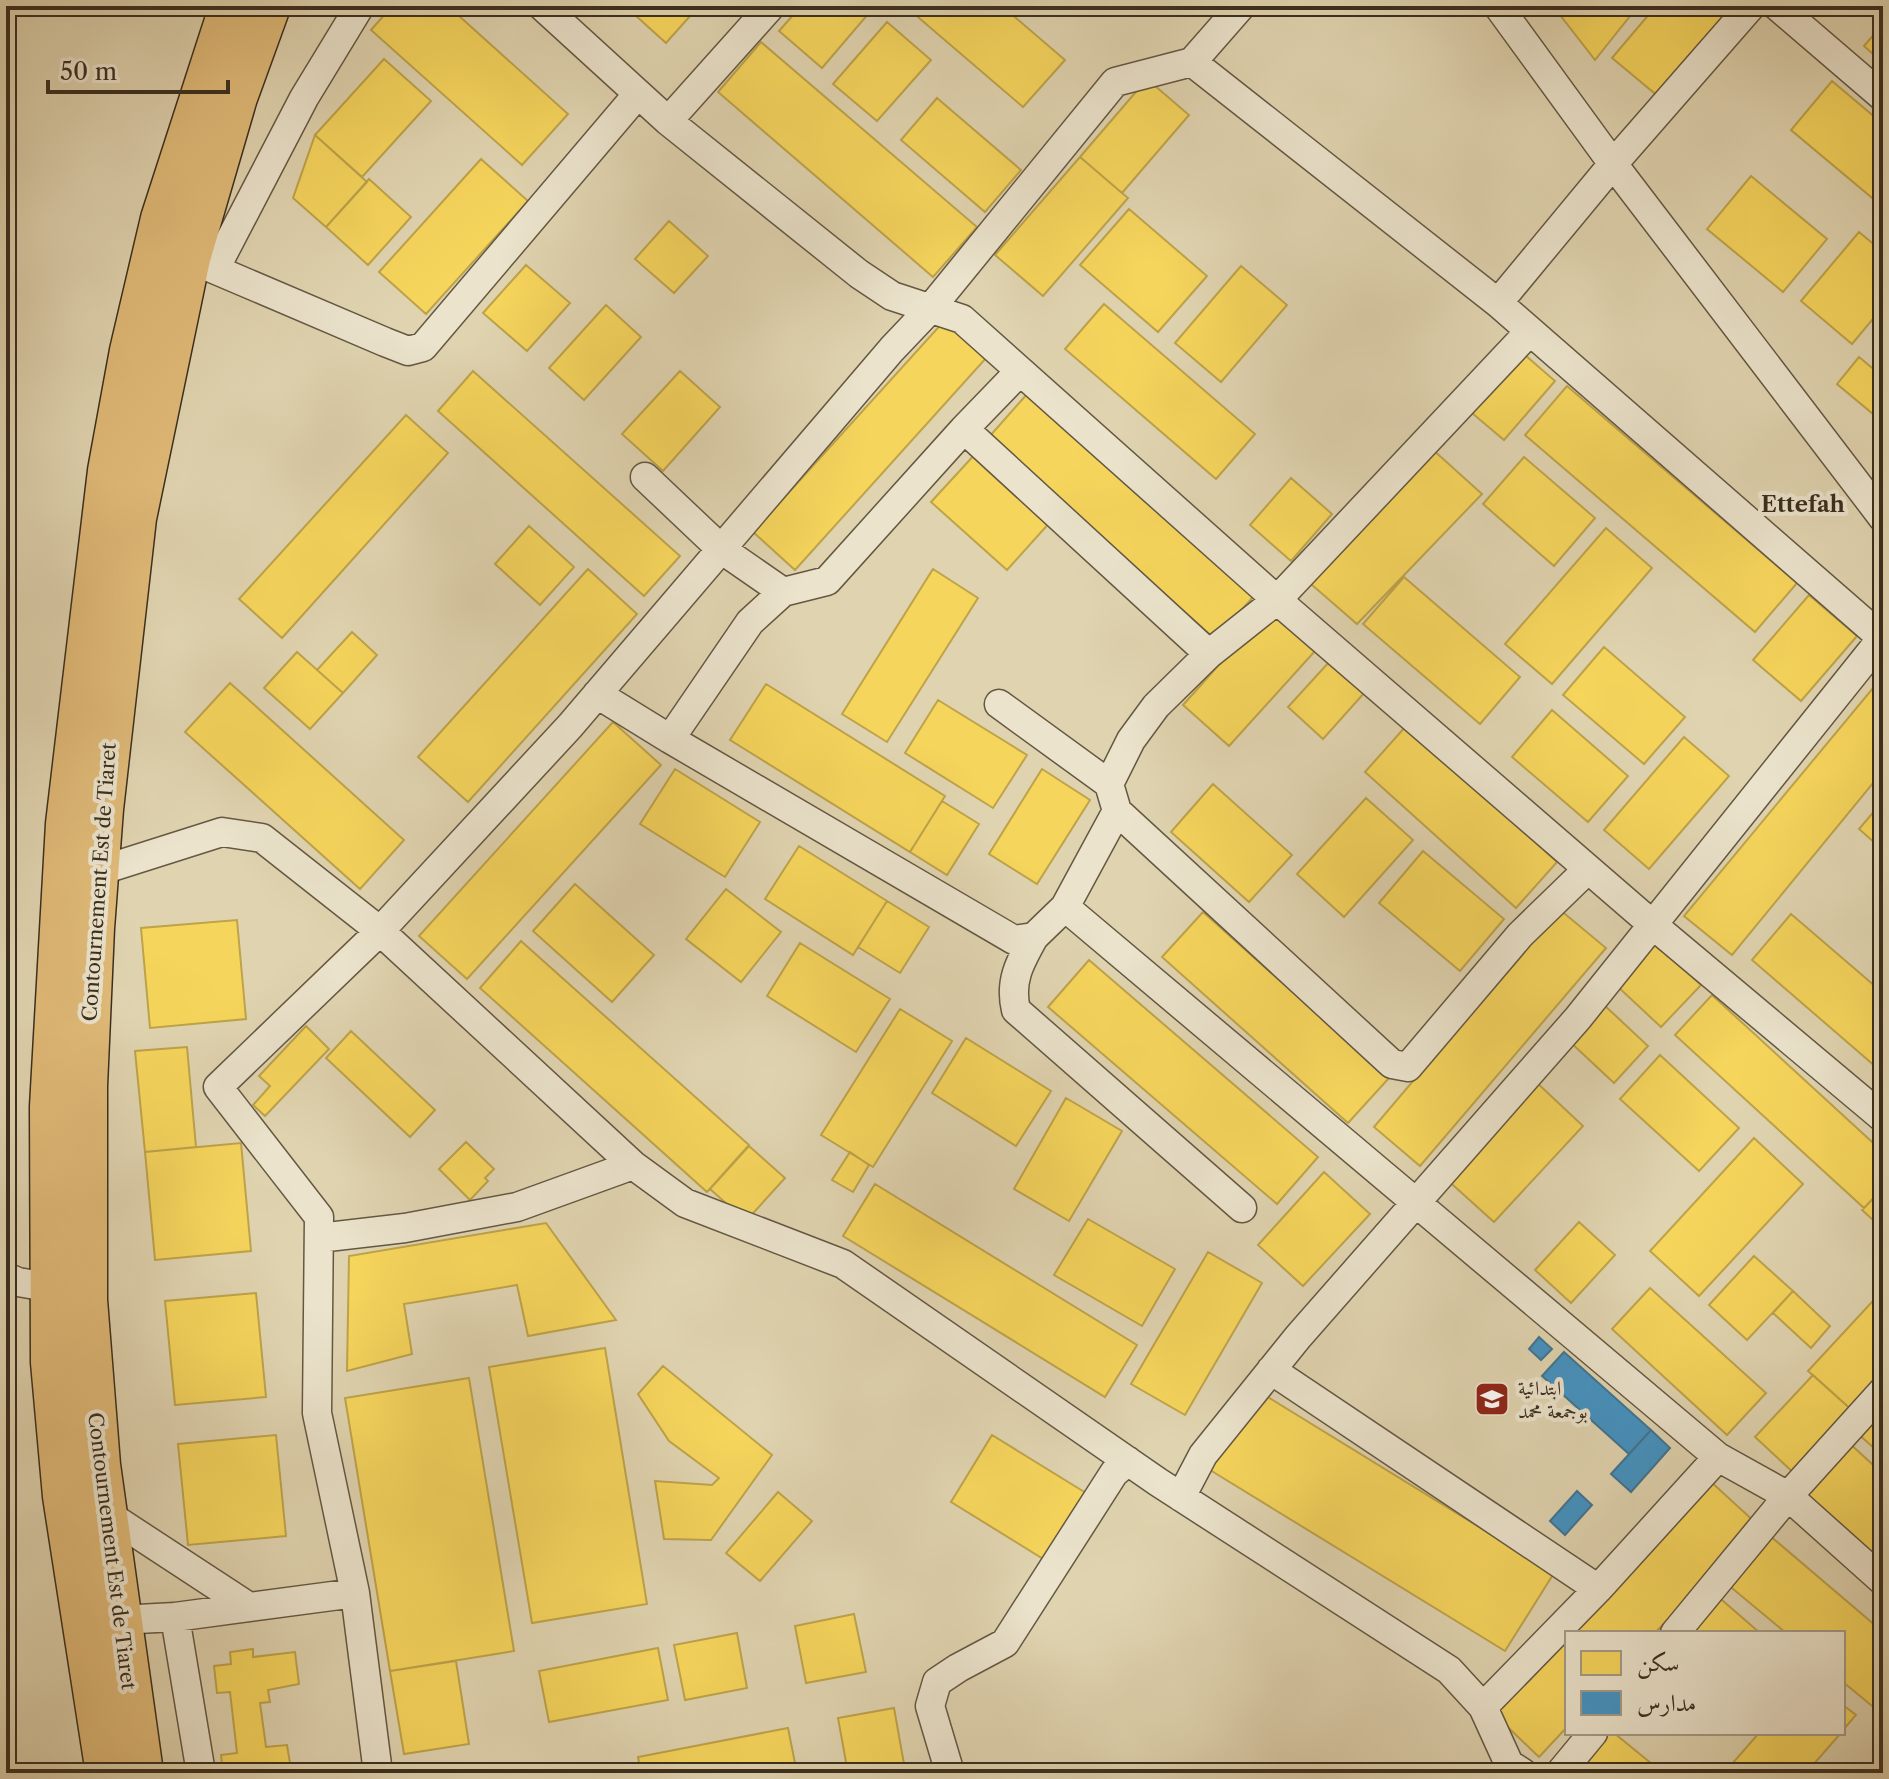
<svg xmlns="http://www.w3.org/2000/svg" width="1889" height="1779" viewBox="0 0 1889 1779" font-family="'Libre Caslon Text',Amiri,serif">
  <rect width="100%" height="100%" fill="#e0d4b0"/>
  <filter id="stains"><feTurbulence type="fractalNoise" baseFrequency=".0025" numOctaves="4"/><feColorMatrix values="0 0 0 0 .2 0 0 0 0 .09 0 0 0 0 .02 0 0 0 .5 -.17"/></filter>
  <radialGradient id="worn" r=".72"><stop offset=".6" stop-color="#630" stop-opacity="0"/><stop offset="1" stop-color="#630" stop-opacity=".3"/></radialGradient>
  <!-- homes -->
  <path fill="#f6d55c" stroke="#bea34a" stroke-width="2" d="M392 6H448L568 114 522 165 371 30Z
    M625 6H699L666 43Z
    M801 6H875L822 68 779 31Z
    M905 6H1002L1065 60 1023 107Z
    M1553 6H1638L1595 60Z
    M1656 6H1715L1727 16 1659 97 1612 58Z
    M887 22 931 60 877 121 833 84Z
    M1883 24V63L1864 46Z
    M761 42 977 227 933 277 718 92Z
    M384 59 431 101 362 177 315 135Z
    M1147 79 1189 115 1122 193 1080 157Z
    M1832 81 1883 124V207L1791 130Z
    M937 98 1021 170 985 212 901 140Z
    M315 135 367 182 326 227 293 198Z
    M1080 157 1128 198 1043 296 995 255Z
    M481 159 528 201 426 314 379 272Z
    M1751 176 1827 239 1783 292 1707 229Z
    M369 179 411 217 368 265 326 227Z
    M1129 209 1207 276 1158 332 1080 265Z
    M669 221 708 256 674 293 635 259Z
    M1859 232 1883 252V307L1852 344 1801 301Z
    M526 265 570 303 527 351 483 313Z
    M1241 266 1287 305 1221 382 1175 343Z
    M1104 304 1255 434 1216 479 1065 349Z
    M606 305 641 337 584 400 549 368Z
    M945 320 987 357 795 570 753 532Z
    M1517 348 1555 381 1504 440 1466 408Z
    M1859 357 1883 377V414L1879 419 1837 384Z
    M473 371 680 556 644 596 438 411Z
    M680 371 720 407 663 471 622 434Z
    M1567 386 1797 583 1755 632 1525 435Z
    M1028 393 1254 596 1215 639 989 437Z
    M406 415 448 453 282 638 239 599Z
    M1431 448 1482 494 1357 624 1304 578Z
    M977 452 1052 520 1007 570 931 502Z
    M1524 457 1595 518 1554 566 1483 504Z
    M1291 478 1332 514 1291 561 1250 525Z
    M529 526 574 567 540 605 495 564Z
    M1606 528 1652 568 1552 684 1505 644Z
    M588 569 637 614 468 802 418 757Z
    M933 569 978 598 887 742 842 714Z
    M1404 577 1520 677 1480 724 1363 624Z
    M1809 595 1857 636 1801 701 1753 660Z
    M1269 609 1315 651 1229 746 1183 705Z
    M352 632 377 655 343 693 317 670Z
    M1604 647 1685 717 1644 764 1563 695Z
    M297 652 343 693 310 729 264 688Z
    M1330 661 1365 692 1323 739 1288 707Z
    M1883 676V771L1732 955 1684 916Z
    M230 683 404 840 360 889 185 732Z
    M766 684 945 796 910 852 730 740Z
    M938 700 1027 755 993 808 905 753Z
    M1552 710 1628 776 1588 822 1512 757Z
    M613 722 661 765 467 979 419 936Z
    M1406 726 1557 862 1516 908 1365 772Z
    M1684 737 1729 776 1649 869 1604 830Z
    M675 769 760 822 725 877 640 824Z
    M1042 769 1090 800 1037 884 989 854Z
    M1213 784 1292 855 1249 902 1171 832Z
    M1366 798 1413 840 1344 917 1297 874Z
    M942 801 979 824 947 875 910 852Z
    M1883 801V850L1859 829Z
    M799 846 887 901 853 955 765 899Z
    M1423 851 1504 919 1460 971 1379 903Z
    M575 884 654 955 612 1002 533 931Z
    M726 889 781 932 741 982 686 939Z
    M887 901 929 927 900 973 858 947Z
    M1559 909 1606 948 1420 1166 1374 1127Z
    M1203 912 1389 1078 1348 1123 1162 957Z
    M1791 914 1883 993V1073L1752 960Z
    M237 920 246 1019 150 1028 141 928Z
    M521 941 749 1145 707 1192 480 988Z
    M800 943 890 999 856 1052 767 996Z
    M1656 944 1701 985 1661 1027 1617 986Z
    M1089 960 1318 1157 1277 1204 1048 1007Z
    M1712 995 1883 1152V1188L1864 1208 1675 1035Z
    M1603 1004 1648 1046 1614 1083 1569 1041Z
    M900 1009 952 1041 873 1167 821 1135Z
    M306 1026 329 1049 265 1116 253 1105 270 1086 259 1076Z
    M351 1031 435 1110 410 1137 326 1058Z
    M966 1038 1051 1091 1016 1146 932 1093Z
    M187 1047 196 1147 145 1152 135 1051Z
    M1660 1055 1739 1128 1699 1171 1620 1099Z
    M1534 1080 1583 1126 1494 1222 1444 1177Z
    M1066 1098 1122 1131 1069 1221 1014 1189Z
    M1754 1138 1803 1184 1699 1296 1650 1251Z
    M466 1142 494 1169 485 1178 488 1181 470 1200 439 1169Z
    M241 1143 251 1251 155 1260 145 1152Z
    M749 1146 785 1178 746 1221 710 1189Z
    M850 1152 869 1165 853 1192 832 1180Z
    M1324 1172 1370 1214 1303 1286 1258 1245Z
    M875 1184 1137 1345 1105 1397 843 1236Z
    M1883 1188V1229L1862 1210Z
    M1088 1219 1175 1269 1142 1326 1054 1275Z
    M1579 1222 1615 1255 1571 1303 1535 1270Z
    M546 1223 616 1320 528 1336 517 1285 404 1304 412 1354 347 1371 349 1256Z
    M1208 1252 1262 1283 1185 1415 1131 1384Z
    M1754 1256 1793 1291 1747 1340 1709 1305Z
    M1650 1288 1766 1393 1727 1435 1612 1329Z
    M1883 1290V1381L1854 1412 1808 1371Z
    M1793 1291 1830 1326 1811 1348 1773 1313Z
    M256 1293 266 1397 175 1405 165 1301Z
    M605 1348 647 1604 532 1623 489 1367Z
    M663 1366 772 1455 711 1540 664 1539 655 1481 712 1485 719 1478 669 1441 638 1394Z
    M1813 1375 1854 1412 1796 1475 1755 1437Z
    M469 1378 514 1651 390 1671 345 1398Z
    M1258 1391 1554 1573 1505 1651 1210 1470Z
    M1883 1405V1456L1857 1433Z
    M276 1435 286 1536 188 1545 178 1444Z
    M992 1435 1086 1493 1045 1560 951 1502Z
    M1848 1442 1883 1474V1571L1799 1494Z
    M1709 1480 1757 1524 1655 1633H1567V1727L1539 1757 1492 1712Z
    M778 1492 812 1521 760 1581 726 1553Z
    M1769 1535 1883 1632V1715L1843 1682V1633H1786L1727 1584Z
    M1715 1594 1760 1633H1682Z
    M854 1614 866 1672 806 1683 795 1626Z
    M737 1633 747 1688 685 1700 674 1645Z
    M658 1648 668 1700 549 1722 539 1671Z
    M253 1649V1657L295 1652 299 1684 268 1690 270 1702 260 1703 266 1747 287 1745 291 1769 275 1773H223L221 1755 237 1753 230 1692 217 1693 214 1666 231 1664 230 1652Z
    M456 1661 469 1744 404 1754 390 1671Z
    M1843 1705 1856 1715 1843 1730Z
    M894 1708 904 1764 848 1773 838 1718Z
    M788 1728 797 1773H641L638 1757Z
    M1601 1733H1614L1663 1773H1569Z
    M1759 1733H1841L1806 1773H1724Z
    M904 1764 906 1773H854Z"/>
  <!-- schools -->
  <path fill="#4393c3" stroke="#407592" stroke-width="2" d="M1539 1337 1552 1349 1541 1360 1529 1349Z
    M1564 1352 1651 1430 1629 1454 1542 1376Z
    M1651 1430 1670 1448 1631 1492 1611 1474Z
    M1577 1491 1592 1505 1565 1535 1550 1521Z"/>
  <g fill="none" stroke-linecap="round" stroke-linejoin="round">
    <!-- street casing -->
    <g stroke="#645843" stroke-width="31">
      <path id="street" d="M542 6 668 121
        M771 6 668 121 859 274 892 296 962 319 1277 600 1653 925 1883 1118
        M1498 6 1613 164 1883 518
        M1777 6 1883 97
        M1192 62 1498 303 1882 638
        M188 258 385 342 408 351 423 347 637 95
        M215 269 304 98 360 6
        M1498 303 1613 164 1751 6
        M1530 331 1277 600 1209 654 1156 706 1131 740 1109 784 1117 811 1065 907 1718 1457 1788 1496 1883 1581
        M964 429 1209 654
        M645 477 721 549 783 592
        M597 694 670 739 1014 940 1034 937 1065 907
        M999 704 1109 784
        M670 739 750 622 783 592 827 581 964 429 1020 371
        M1117 811 1392 1064 1408 1067 1520 935 1588 869
        M96 872 222 832 262 838 380 931 570 726 892 349 930 309 1115 82 1192 62 1241 6
        M1034 937C1020 962 1009 981 1016 1010L1242 1208
        M319 1238 405 1228 517 1207 633 1165
        M6 1277 18 1282 53 1288
        M1271 1370 1598 1589
        M1181 1497 1203 1455 1298 1337 1578 1018 1883 637
        M104 1512 249 1607
        M355 1593 317 1413 319 1217 218 1087 380 931 633 1165 685 1203 843 1264 1158 1482 1449 1670 1483 1707 1509 1764 1523 1773
        M175 1617 355 1593 378 1773
        M119 1620 175 1617 201 1773
        M1675 1633 1788 1496 1883 1391
        M1483 1707 1598 1589 1718 1457
        M950 1773 930 1706 937 1682 958 1668 1005 1643 1114 1473 1128 1461
        M1560 1773 1593 1733"/>
    </g>
    <!-- highway casing -->
    <g stroke="#3a2f1f" stroke-width="47">
      <path id="highway" d="M108 1773 65 1496 53 1362 52 1107 68 824 110 471 132 351 163 219 232 6
        M141 1773 98 1465 85 1300V1086L92 928 101 809 134 518 188 258 235 97 268 6"/>
    </g>
    <!-- street -->
    <use href="#street" stroke="#ebe3cc" stroke-width="28"/>
    <!-- highway -->
    <use href="#highway" stroke="#e0ba78" stroke-width="44"/>
  </g>
  <!-- icons -->
  <defs>
    <g id="school-square" transform="scale(1.8)"><rect x="-9" y="-9" width="18" height="18" rx="4" fill="#8f2418" stroke="#ebe3cc"/><path d="M0-5L7-2L0 1L-7-2ZM-4 1L0 2.5L4 1V4Q0 6-4 4Z" fill="#fff"/></g>
  </defs>
  <g fill-rule="evenodd">
    <use href="#school-square" x="1492" y="1399"/>
  </g>
  <g text-anchor="middle" dominant-baseline="central" stroke-width="8" stroke-linejoin="round" paint-order="stroke">
    <!-- street labels -->
    <g font-size="20" fill="#3a2f1f" stroke="#ebe3cc">
      <text transform="translate(99 882) rotate(-86)">Contournement Est de Tiaret</text>
      <text transform="translate(112 1551) rotate(83)">Contournement Est de Tiaret</text>
    </g>
    <!-- poi labels -->
    <g font-size="20" fill="#3a2f1f" stroke="#ebe3cc" text-anchor="start">
      <text x="1518" y="1388">ابتدائية<tspan x="1518" dy="23">بوجمعة محمد</tspan></text>
    </g>
    <!-- neighbourhood labels -->
    <g font-size="22" font-weight="bold" fill="#3a2f1f" stroke="#ebe3cc">
      <text x="1803" y="504">Ettefah</text>
    </g>
  </g>
  <!-- margin -->
  <rect width="1889" height="1779" fill="none" stroke="#e0d4b0" stroke-width="32"/>
  <rect x="8" y="8" width="1873" height="1763" fill="none" stroke="#3a2f1f" stroke-width="4"/>
  <rect x="16" y="16" width="1857" height="1747" fill="none" stroke="#3a2f1f" stroke-width="2"/>
  <!-- legend -->
  <rect x="1565" y="1631" width="280" height="104" fill="#ebe3cc" stroke="#a49b87" stroke-width="2"/>
  <rect x="1581" y="1651" width="40" height="24" fill="#f6d55c" stroke="#a49b87" stroke-width="2"/>
  <text x="1637" y="1671" font-size="24" fill="#3a2f1f">سكن</text>
  <rect x="1581" y="1691" width="40" height="24" fill="#4393c3" stroke="#a49b87" stroke-width="2"/>
  <text x="1637" y="1711" font-size="24" fill="#3a2f1f">مدارس</text>
  <!-- scale -->
  <path d="M48 80v12h180v-12" fill="none" stroke="#3a2f1f" stroke-width="4"/>
  <text x="60" y="80" font-size="24" fill="#3a2f1f" stroke="#ebe3cc" stroke-width="6" paint-order="stroke">50 m</text>
  <rect width="100%" height="100%" filter="url(#stains)"/>
  <rect width="100%" height="100%" fill="url(#worn)"/>
</svg>
